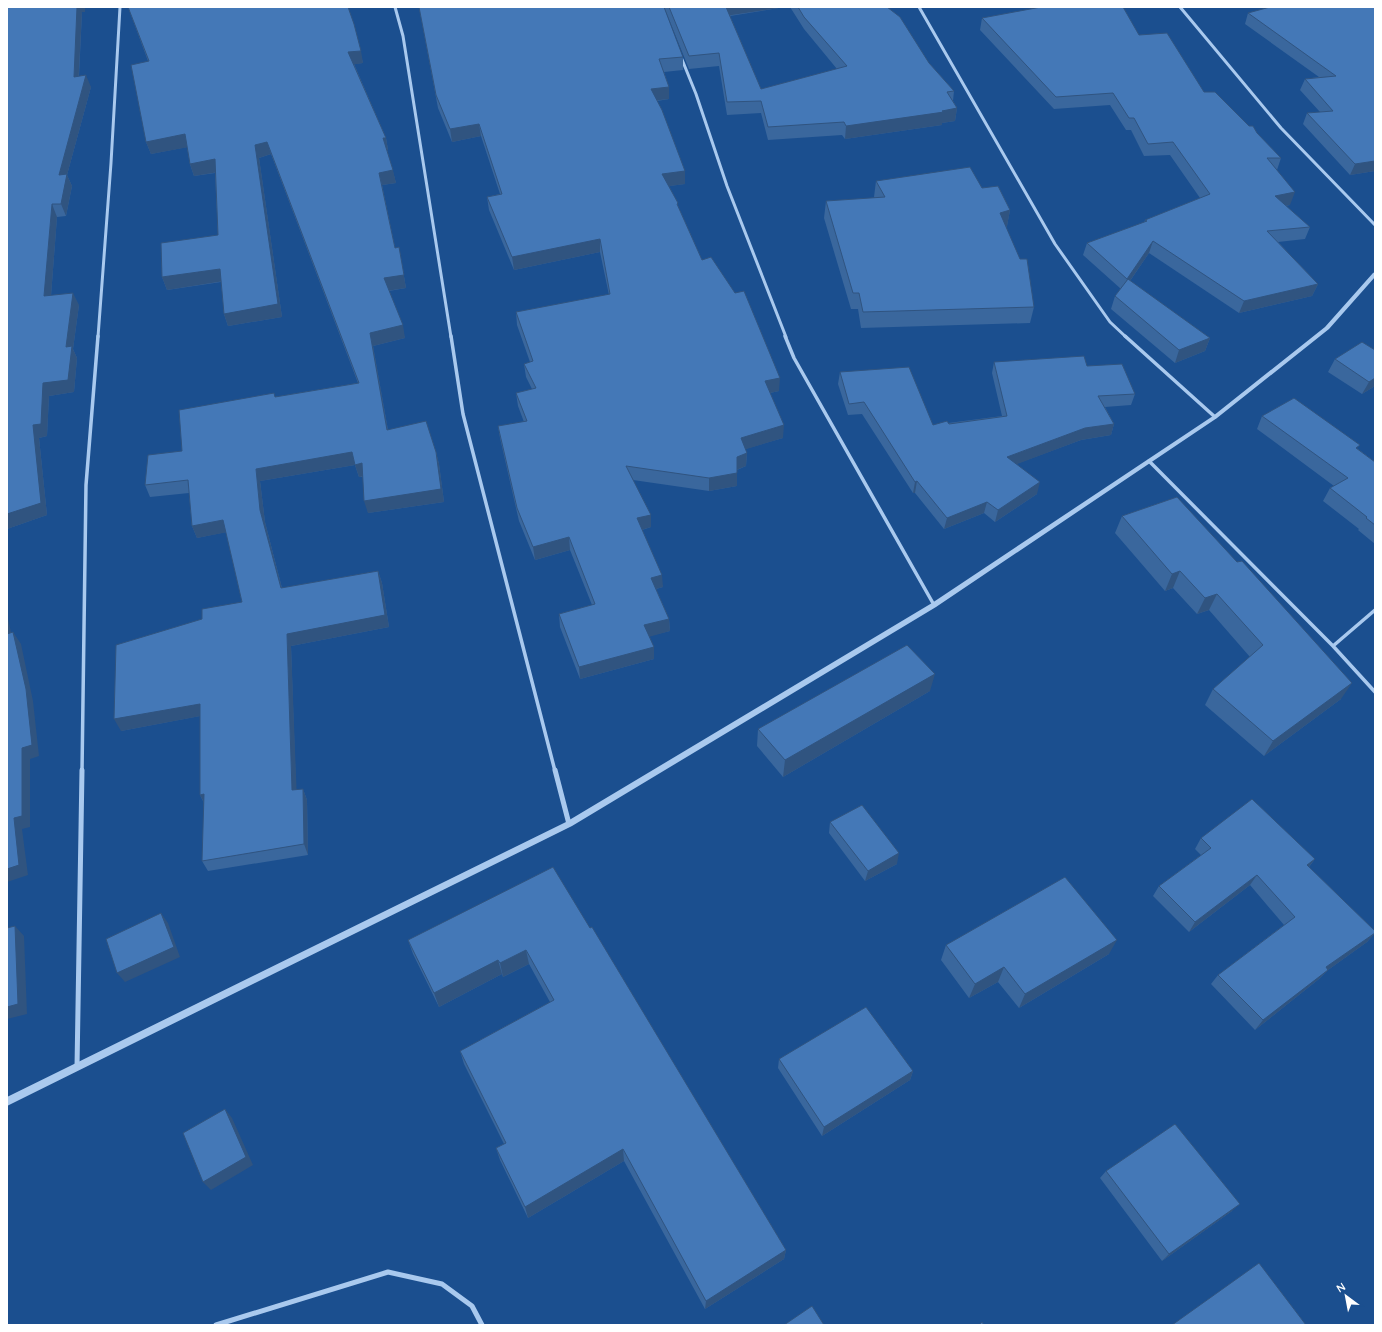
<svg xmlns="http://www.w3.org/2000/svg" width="1382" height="1332" viewBox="0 0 1382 1332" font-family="Quicksand,sans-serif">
  <rect width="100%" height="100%" fill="#1b4f8f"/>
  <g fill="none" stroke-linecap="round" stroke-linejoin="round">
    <!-- minor-far2 -->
    <path stroke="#a9c9ee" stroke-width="3" d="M395 7 403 36 451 337
      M919 7 1055 244 1110 322 1126 337
      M1180 7 1281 128 1375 225
      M681 57 696 94 727 186 786 337
      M98 337 111 163 120 7"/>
    <!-- minor-far1 -->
    <path stroke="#a9c9ee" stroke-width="3.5" d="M451 336 463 414 555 771
      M785 336 794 358 934 605
      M1125 336 1215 417
      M1149 461 1333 646 1375 692
      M1333 646 1375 610
      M82 771 86 485 98 336"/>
    <!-- minor -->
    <path stroke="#a9c9ee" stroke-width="5" d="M555 770 569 824
      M77 1067 82 770
      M216 1325 388 1272 442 1284 472 1306 482 1325"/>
    <!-- tertiary -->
    <path fill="#a9c9ee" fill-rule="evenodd" d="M1375 272V277L1329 329 1217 418 936 607 572 826 7 1106V1097L566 822 932 603 1213 416 1325 327 1373 273Z"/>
  </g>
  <!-- wall -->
  <path fill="#3a679d" d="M7 7H85V12H82L79 76 91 87 67 175 72 186 66 216 57 217 51 296 79 305 73 349 77 358 74 392 49 396 47 436 39 438 47 515 7 529Z
    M128 7H348L363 63 354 64 386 138 388 150H387L396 183 382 185 395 248 399 247 406 288 389 291 405 338 373 346 388 430 436 452 439 464 444 502 368 513 363 477H359L355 465 260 481 265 522 282 588 378 571 382 583 389 627 291 646 296 790 303 789 307 800 308 855 208 871 202 861 204 803 200 795V716L121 731 202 619 242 602 226 532 197 538 192 526 189 493 150 497 145 485 182 451 275 397 358 383 271 154 259 158 282 317 228 326 224 314 221 282 167 290 162 277 218 235 215 173 194 176 190 164 187 147 151 154 146 142 148 61Z
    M419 7 683 57V70L664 72 669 87V99L657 101 685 184 669 186 702 260 779 391 770 393 783 438 745 449 747 453 746 466 737 470V486L709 491 633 480 651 527 642 530 663 587 656 589 669 619 670 631 649 636 654 659 580 679 560 627 559 614 592 605 570 550 535 560 519 521 500 438 498 426 524 422 518 406 516 393 532 389 526 377 524 364 530 362 517 325 516 312 609 295 600 252 514 270 489 210 487 197 500 194 481 136 452 142 438 108Z
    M664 7H785L730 16 761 89 837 69 804 29 790 7H887L929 63 954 91 953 101 957 108 955 121 942 123V125L845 139 842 135 768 140 761 113 727 115 719 66 689 69Z
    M1375 7V171L1350 175 1303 124 1307 113 1320 112 1300 90 1305 79 1319 77 1245 24 1248 13Z
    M982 18 1139 35 1204 92 1257 133 1281 158 1277 170 1290 205 1285 206 1310 227 1305 239 1278 242 1318 284 1312 296 1239 313 1149 253 1130 281 1210 338 1205 351 1175 363 1111 309 1115 296 1121 289 1083 255 1087 243 1144 223 1145 220 1200 198 1170 155 1144 156 1131 130H1126L1110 105 1054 109 980 30Z
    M876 181 982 188 1010 210 1007 226 1006 227 1034 307 1030 323 861 328 858 309H851L824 218 826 201 875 198 874 197Z
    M1375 350V386L1362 394 1328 372 1335 359Z
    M994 362 1087 366 1135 394 1131 405 1105 407 1114 424 1111 435 1081 440 1016 464 1037 494 995 522 984 513 944 529 915 493H913L862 414 848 415 838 384 840 372 933 425 1002 416 992 373Z
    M1262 416 1358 449 1375 462V544L1358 530 1359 529 1323 501 1330 488 1334 486 1257 429Z
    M1177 497 1341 699 1264 756 1205 705 1213 689 1250 657 1209 610 1197 614 1173 588 1165 591 1115 533 1122 516Z
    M930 691 783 777 757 746 758 729Z
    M830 822 897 864 865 881 829 833Z
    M1201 838 1315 859 1309 867 1375 931V933L1367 942 1328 970 1319 979 1255 1030 1211 984 1218 975 1284 925 1250 885 1189 932 1153 896 1159 886 1201 855 1195 849Z
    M590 928 786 1250 784 1259 705 1309 624 1161 528 1218 500 1160 496 1148 504 1144 464 1064 460 1051 550 1002 529 964 503 977 502 974 439 1007 413 954 408 940Z
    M946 945 1109 954 1019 1008 998 982 969 998 941 960Z
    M779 1059 913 1071 910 1080 822 1136 778 1068Z
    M1106 1171 1232 1211 1162 1261 1100 1178Z"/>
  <!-- shaded-wall -->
  <path fill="#305480" d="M77 7H85V12H82L78 89 74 77Z
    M725 7H785L725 16Z
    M361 51 363 63 351 65 348 52Z
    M86 75 91 87 67 175 72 186 66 216 61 204 59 175Z
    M669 87V99L651 101V89Z
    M957 108 955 121 942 123V125L845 139 846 126Z
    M479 124 481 136 452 142 450 129Z
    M185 134 189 147 151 154 146 142Z
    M383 138H386L388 150 386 151Z
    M267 142 271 154 259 158 282 317 228 326 224 314 255 145Z
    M215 159 219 172 194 176 190 164Z
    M1375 161V171L1350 175 1355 164Z
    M393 170 396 183 382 185 379 173Z
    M685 171V184L662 187V174Z
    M1295 192 1290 205 1270 208 1275 196Z
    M52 204 57 217 50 309 44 296Z
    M1010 210 1007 226 997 229 1000 213Z
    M600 239V252L514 270 512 257Z
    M1153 241 1149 253 1123 291 1127 279Z
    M399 247 406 288 386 291 384 278Z
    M220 269 224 281 167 290 162 277Z
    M1318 284 1312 296 1239 313 1244 301Z
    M73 293 79 305 73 349 77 358 74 392 49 396 47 436 39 438 47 515 7 529V514L33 425 43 383 66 347Z
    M403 325 405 338 373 346 390 443 387 430 370 333Z
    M1210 338 1205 351 1175 363 1179 350Z
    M780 378 779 391 765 394V381Z
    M1375 378V386L1362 394 1369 382Z
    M1114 424 1111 435 1081 440 1004 469 1007 457 1085 428Z
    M784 425 783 438 740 451 741 438Z
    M352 452 355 465 260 481 265 522 285 601 281 588 260 510 256 469Z
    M436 452 439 464 444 502 368 513 364 501Z
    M747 453 746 466 736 470 737 457Z
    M362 463 365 476 359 477 355 465Z
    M737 473V486L709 491V478Z
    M917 481 915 493H913L915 482Z
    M1040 482 1037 494 995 522 998 510Z
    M987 502 984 513 944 529 947 518Z
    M651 515V527L638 531 637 518Z
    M223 520 228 532 197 538 192 526Z
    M569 537 570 550 535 560 533 547Z
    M378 571 382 583 389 627 291 646 297 801 292 790 287 634Z
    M1180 571 1173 588 1165 591 1172 574Z
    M662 575 663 587 652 590 651 578Z
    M1217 594 1209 610 1197 614 1205 598Z
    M7 614 14 646 7 635Z
    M669 619 670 631 645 638 644 625Z
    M13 632 21 644 33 701 39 756 30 759V827L22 829 28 875 7 882V869L14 818Z
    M654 647V659L580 679 579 667Z
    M935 674 930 691 783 777 785 760Z
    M1352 683 1341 699 1264 756 1273 741Z
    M200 704 206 715 121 731 114 719Z
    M303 789 307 800 308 855 304 844Z
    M204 794 206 806 200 795Z
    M899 853 897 864 865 881 868 871Z
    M1315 859 1307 869V865Z
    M1257 875 1250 885 1189 932 1195 922Z
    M161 913 168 923 180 957 125 982 117 973Z
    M15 926 24 936 27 1014 7 1019V1007Z
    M1375 933 1367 942 1328 970 1319 979 1255 1030 1263 1020 1326 967Z
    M1117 940 1109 954 1019 1008 1025 994Z
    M526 950 529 964 503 977 500 963Z
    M498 960 502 974 439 1007 434 993Z
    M1004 967 998 982 969 998 975 984Z
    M913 1071 910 1080 822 1136 824 1127Z
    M225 1109 232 1118 253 1165 211 1190 203 1182Z
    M623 1149 624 1161 528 1218 525 1207Z
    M1240 1204 1232 1211 1162 1261 1169 1254Z
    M786 1250 784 1259 705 1309 706 1301Z"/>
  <!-- building -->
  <path fill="#4478b7" stroke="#305480" d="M7 7H77L74 77 86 75 59 175 67 174 61 204H52L44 296 73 293 66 347 72 346 68 380 43 383 41 424 33 425 41 503 7 514Z
    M128 7H348L354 24 361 51 348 52 386 138H383L393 170 379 173 395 248 399 247 404 275 384 278 403 325 370 333 387 430 426 421 436 452 441 489 364 501 362 463 355 465 352 452 256 469 260 510 281 588 378 571 385 615 287 634 292 790 303 789 304 844 202 861 204 794 200 795V704L114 719 116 645 202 619V609L242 602 223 520 192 526 188 480 145 485 148 455 182 451 179 410 274 393 275 397 359 383 267 142 255 145 278 304 224 314 220 269 162 277 161 243 218 235 215 159 190 164 185 134 146 142 131 65 149 61Z
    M419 7H664L683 57 659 59 669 87 651 89 662 110 685 171 662 174 678 203 677 204 702 260 711 257 735 293 744 291 780 378 765 381 784 425 741 438 747 453 737 457V473L709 478 626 466 651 515 637 518 662 575 651 578 669 619 644 625 654 647 579 667 559 614 595 604 569 537 533 547 517 508 498 426 527 421 516 393 536 388 524 364 533 361 516 312 610 294 600 239 512 257 487 197 502 194 479 124 450 129 436 95Z
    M669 7H726L761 89 847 66 804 17 798 7H887L900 17 929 63 954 91 947 92 957 108 942 111 944 112 846 126 844 122 768 127 761 101 727 102 719 53 689 56Z
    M1041 7H1123L1139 35 1167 33 1204 92H1215L1249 126H1253L1257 133 1281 158H1267L1295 192 1275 196 1310 227 1267 231 1318 284 1244 301 1153 241 1127 279 1087 243 1147 221 1145 220 1210 194 1173 142 1148 144 1134 118H1129L1113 93 1056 97 982 18Z
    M1270 7H1375V161L1355 164 1307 113 1333 111 1305 79 1336 76 1248 13Z
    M970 167 982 188 998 186 1010 210 1000 213 1020 259H1027L1034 307 863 312 859 293H853L826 201 885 197 876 181Z
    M1128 279 1210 338 1179 350 1115 296Z
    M1362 342 1375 350V378L1369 382 1335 359Z
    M1084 356 1087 366 1122 364 1135 394 1098 396 1114 424 1085 428 1007 457 1040 482 998 510 987 502 947 518 917 481 915 482 864 402 849 404 840 372 909 367 933 425 947 421 949 424 1007 416 994 362Z
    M1294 398 1360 445 1356 448 1375 462V525L1366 518 1367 517 1330 488 1348 478 1262 416Z
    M1177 497 1237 562 1242 561 1352 683 1273 741 1213 689 1263 645 1217 594 1205 598 1180 571 1172 574 1122 516Z
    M13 632 26 689 32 745 22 748V816L14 818 19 865 7 869V634Z
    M907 645 935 674 785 760 758 729Z
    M1252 799 1315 859 1307 865 1375 931V933L1326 967 1328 970 1263 1020 1218 975 1295 917 1257 875 1195 922 1159 886 1211 848 1201 838Z
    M862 805 899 853 868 871 830 822Z
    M553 867 590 928 592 927 786 1250 706 1301 623 1149 525 1207 496 1148 506 1143 460 1051 554 1000 526 950 500 963 498 960 434 993 408 940Z
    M1065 877 1117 940 1025 994 1004 967 975 984 946 945Z
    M161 913 174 947 117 973 106 939Z
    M15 926 18 1004 7 1007V928Z
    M866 1007 913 1071 824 1127 779 1059Z
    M225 1109 246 1157 203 1182 183 1133Z
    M1175 1124 1240 1204 1169 1254 1106 1171Z
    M1259 1263 1306 1325H1172Z
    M812 1306 824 1325H784Z
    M982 1322 984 1325H979Z"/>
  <!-- border -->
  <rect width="1382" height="1332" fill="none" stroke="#ffffff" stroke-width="16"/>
  <!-- north arrow -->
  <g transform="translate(1346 1296) rotate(328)" stroke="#1b4f8f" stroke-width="3" paint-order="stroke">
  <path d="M0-3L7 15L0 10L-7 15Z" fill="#ffffff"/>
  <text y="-6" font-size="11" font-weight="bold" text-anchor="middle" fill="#ffffff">N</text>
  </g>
</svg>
